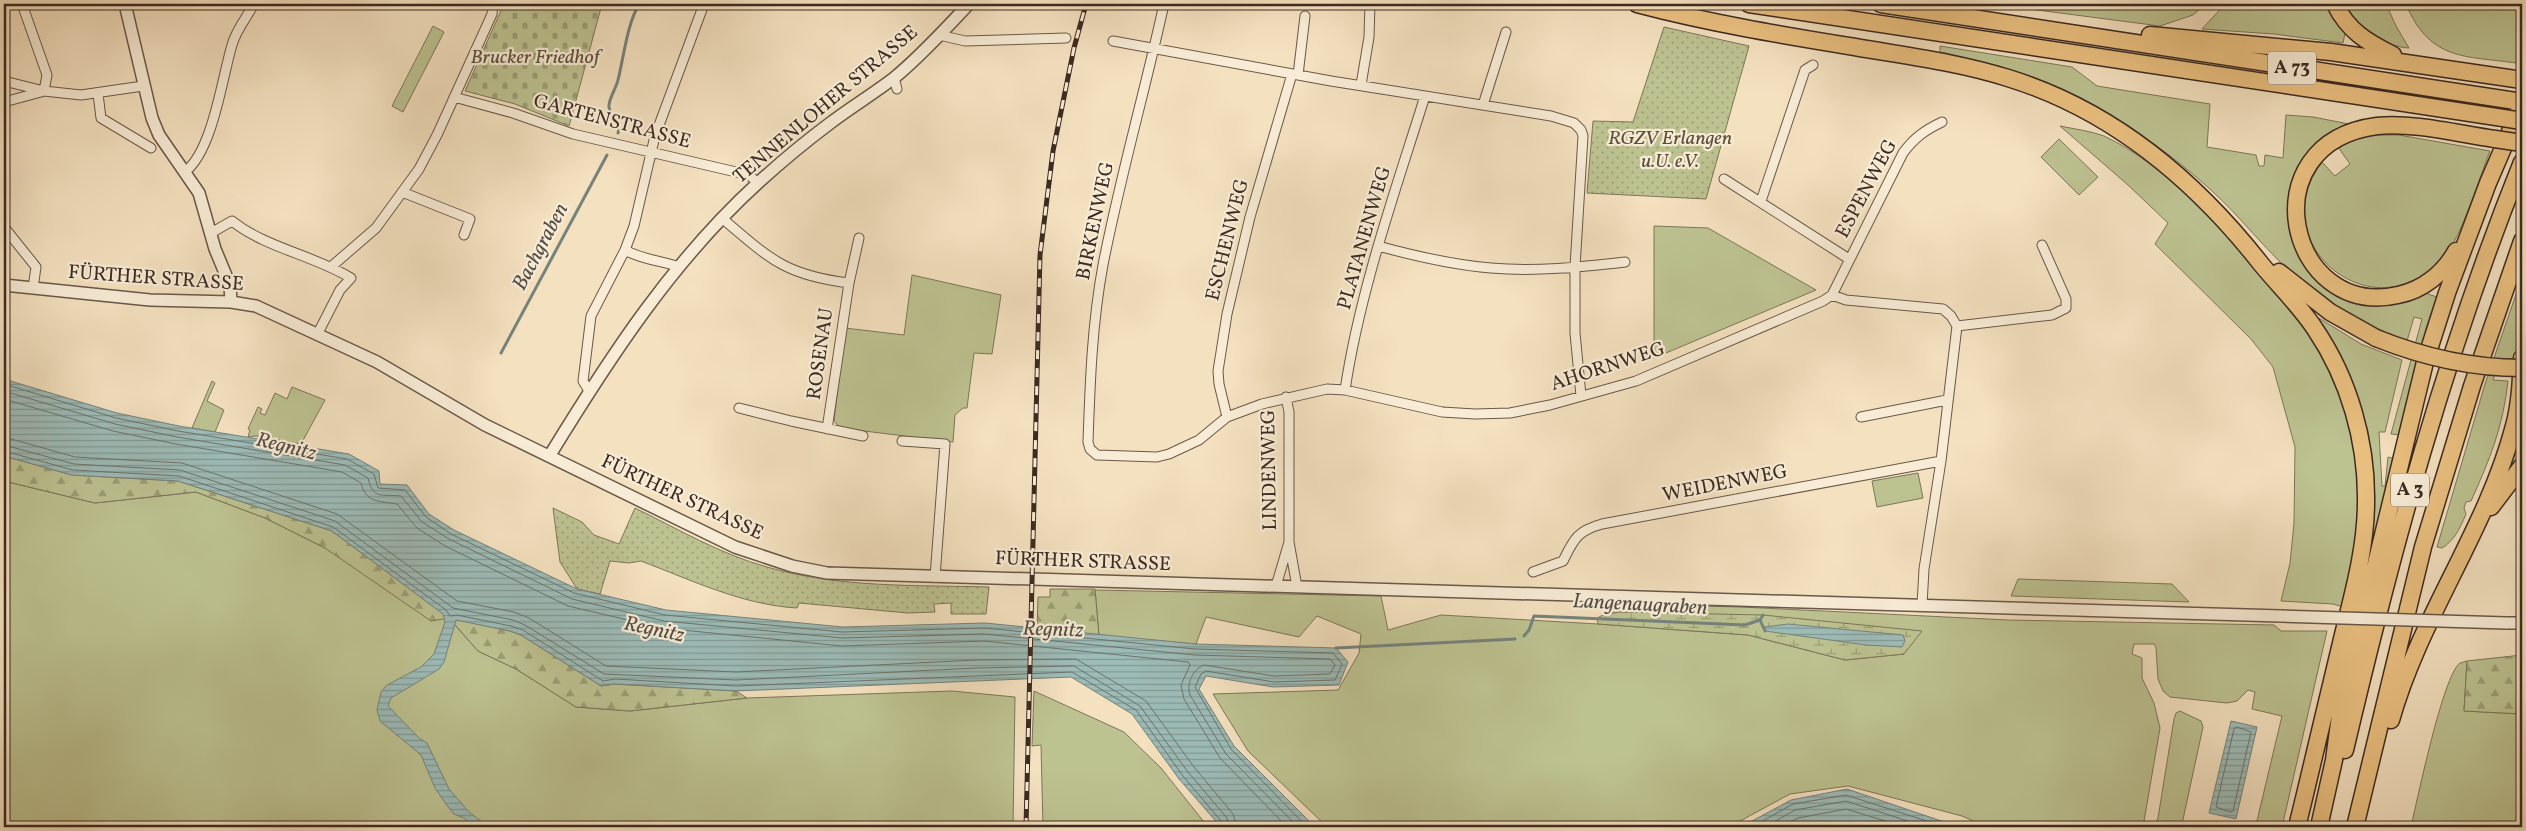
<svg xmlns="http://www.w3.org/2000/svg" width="2526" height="831" viewBox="0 0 2526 831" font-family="Vollkorn,serif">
  <defs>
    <pattern id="forest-firs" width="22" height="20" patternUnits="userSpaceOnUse" patternTransform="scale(1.25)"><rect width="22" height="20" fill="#bdc291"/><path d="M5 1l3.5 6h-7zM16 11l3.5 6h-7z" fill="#9b9e76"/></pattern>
    <pattern id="wetland-marsh" width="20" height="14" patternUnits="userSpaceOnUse" patternTransform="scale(1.25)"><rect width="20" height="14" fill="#bdc291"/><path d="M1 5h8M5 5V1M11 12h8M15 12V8" fill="none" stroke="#9b9e76"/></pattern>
    <pattern id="cemetery-stones" width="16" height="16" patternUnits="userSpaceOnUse" patternTransform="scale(1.25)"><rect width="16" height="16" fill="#bdc291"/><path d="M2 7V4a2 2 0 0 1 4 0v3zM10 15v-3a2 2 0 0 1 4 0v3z" fill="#9b9e76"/></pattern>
    <pattern id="garden-dots" width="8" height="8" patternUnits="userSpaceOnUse" patternTransform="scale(1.25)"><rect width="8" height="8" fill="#bdc291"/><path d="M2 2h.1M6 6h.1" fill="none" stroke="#9b9e76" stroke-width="1.8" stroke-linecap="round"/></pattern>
    <pattern id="water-rules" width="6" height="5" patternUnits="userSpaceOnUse" patternTransform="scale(1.25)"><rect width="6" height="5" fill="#9dbcb8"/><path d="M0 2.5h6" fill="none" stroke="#819995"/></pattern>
  </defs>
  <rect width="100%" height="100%" fill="#f4e1c0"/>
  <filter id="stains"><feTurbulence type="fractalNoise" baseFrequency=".004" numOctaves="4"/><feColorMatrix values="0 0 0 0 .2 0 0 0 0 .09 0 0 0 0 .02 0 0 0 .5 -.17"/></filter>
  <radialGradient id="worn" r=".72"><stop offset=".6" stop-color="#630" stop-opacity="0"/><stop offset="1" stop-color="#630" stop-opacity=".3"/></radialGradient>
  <!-- green -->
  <path fill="#bdc291" stroke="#7c7659" d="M1991 4H2206L2193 15 2160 26Z
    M2225 4H2327L2345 33 2343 43 2274 34 2202 29Z
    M2344 4H2386L2396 26 2409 48C2384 47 2356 26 2344 4Z
    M2406 4H2522V64C2469 55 2431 64 2406 4Z
    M433 26 444 32 403 112 392 106Z
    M1940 46 2072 67 2097 86 2210 104 2207 147 2256 155 2259 166H2264L2265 155 2283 158 2286 115 2313 117 2349 124 2318 143 2308 155 2290 200V229L2294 242 2307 265 2367 302H2397L2425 293 2437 297 2427 325 2401 435 2391 434 2422 319 2414 317 2407 341C2370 327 2333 307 2302 282 2269 255 2243 219 2212 191 2132 118 2045 74 1940 52Z
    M2060 126C2074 129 2091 131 2104 136 2165 164 2220 229 2264 278 2279 295 2297 312 2309 330 2333 371 2349 414 2357 461 2366 509 2352 560 2343 607L2333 604 2281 601 2290 563 2294 523 2295 447 2273 367 2251 339 2155 244 2168 223 2128 185Z
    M2367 135H2399L2490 151C2479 179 2462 235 2445 256 2378 338 2259 245 2322 162L2335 176 2350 164 2338 147Z
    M2059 139 2098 177 2079 195 2041 157Z
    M1654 226 1708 228 1816 290 1654 358Z
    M912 275 1001 295 992 354 974 353 967 408H963L955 415 953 442 840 428 834 421 845 328 904 335Z
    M2522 277V305L2517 359H2501L2493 380 2508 381C2503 427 2490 459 2471 501L2466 502 2464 508 2466 514C2460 528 2455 540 2442 548L2437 547 2485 384Z
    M2319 318 2361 344 2402 360 2385 432H2379L2382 486H2385L2388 457 2395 459 2363 592 2373 490Z
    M212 381 215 383 207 401 224 410 215 432 192 428Z
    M292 387 325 400 301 444 256 436 248 437 250 430 248 429 258 407 262 409 260 413 265 415 275 393 287 399Z
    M2522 426V455L2514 465 2511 463Z
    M1918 473 1923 498 1877 507 1872 481Z
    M4 481 95 503 196 492 265 518 325 548 449 618 478 651 516 669 576 707 630 711 747 698 952 691 1015 697 1013 827H4Z
    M2018 579 2172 584 2189 602 2011 596Z
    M1095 590 1381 596 1388 630 1441 615 1598 624 1748 635 1845 660 1904 654 1619 612 1603 615 1610 609 1623 604 1741 607 2008 620 2274 625 2281 631H2327L2282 827 2256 825 2282 716 2252 709 2255 692 2248 690 2237 701 2227 703 2170 697 2163 691 2158 679 2156 648 2154 644H2134L2132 654 2142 658V678L2154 703 2160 728 2143 827H1987L1962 816 1848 786 1790 794 1729 827H1327L1248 751 1213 694 1338 690 1359 653 1361 634 1317 616 1299 637 1206 617 1196 644 1099 636Z
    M2467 661 2464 711 2522 714V827H2411C2417 801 2443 675 2460 663 2462 662 2465 662 2467 661Z
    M1034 691 1124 732 1161 768 1208 827H1043L1041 745 1032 746Z
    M2180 711 2201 721 2203 727 2182 824 2193 827H2154L2158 818 2174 719 2176 713Z"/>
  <!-- forest -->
  <path fill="url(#forest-firs)" stroke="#7c7659" d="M4 456 72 475 178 481 332 531 449 618 510 631 521 635 601 686 614 684 736 691 747 698 630 711 576 707 516 669 478 651 449 618 431 621 325 548 265 518 196 492 95 503 4 481Z
    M1050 589H1095L1099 636 1037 629 1038 597H1050Z
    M2522 655V714L2464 711 2467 661Z"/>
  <!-- wetland -->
  <path fill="url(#wetland-marsh)" stroke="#7c7659" d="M1619 612 1763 615 1922 631 1904 654 1845 660 1748 635 1598 624 1597 618 1603 615Z"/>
  <!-- cemetery -->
  <path fill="url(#cemetery-stones)" stroke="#7c7659" d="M504 4H602L569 126 515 104 465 91Z"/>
  <!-- garden -->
  <path fill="url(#garden-dots)" stroke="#7c7659" d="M1664 27 1749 46 1706 199 1587 193 1593 121 1633 122Z
    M553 508 582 522 594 535 619 544 635 508C678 529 720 554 767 567 839 588 915 585 989 587L986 614H951V603L934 604 935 612 908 613 799 603 797 608C743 605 691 580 641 561L629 563 610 561 600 594 577 589 560 562Z"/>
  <!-- water -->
  <path fill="url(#water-rules)" stroke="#76827c" d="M4 379 117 413 179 426 349 454 379 471 380 484 407 485 429 514 454 530 577 589 666 610 843 627 985 623 1196 644 1336 648 1348 662 1339 685 1273 687 1206 676 1199 689 1234 746 1315 827H1221L1179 779 1132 714 1071 677 736 691 614 684 601 686 521 635 510 631 456 620 444 662 439 669 391 698 388 706 419 738 427 743 449 789 470 813 489 827H473L464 818 454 814 446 804 435 788 421 755 380 721 377 710 381 692 387 685 421 667 434 654 445 622 443 614 332 531 178 481 72 475 4 456Z
    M1788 624 1903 635 1905 641 1902 647 1866 645 1765 631V627Z
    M2231 721 2257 727 2236 819 2209 813Z
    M1847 789 1959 827H1741L1791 800Z"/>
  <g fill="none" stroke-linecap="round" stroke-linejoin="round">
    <!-- shore -->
    <path stroke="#6c736c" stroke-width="1" d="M4 384 116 418 178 431 347 459 374 474 378 488 405 490 426 517 451 534 574 593 665 615 842 632 985 628 1195 649 1333 653 1342 664 1335 680 1274 682 1206 671 1201 674 1195 687 1231 749 1307 827
      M4 391 115 424 177 437 345 465 368 478C373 500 382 494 401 496L422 522 449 539 572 599 664 621 842 638 984 634 1195 655 1330 659 1335 665 1330 674 1274 676 1204 665C1193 669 1186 684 1190 695L1226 754 1298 827
      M4 399 113 431 176 444 342 472 361 483C366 503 379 501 397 504L417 528 445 546 568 606 662 628 842 646 984 641 1188 662 1190 665 1181 685 1184 699 1220 758 1287 827
      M4 437 75 457 182 463 337 514 457 601 514 612 529 618 606 666 736 672 976 660 1076 659 1146 701 1194 767 1233 814 1237 827
      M4 445 74 464 180 470 335 521 453 608 513 620 525 625 604 674 736 680 976 668 1074 666 1140 706 1188 772 1227 818 1229 827
      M4 451 73 470 179 476 333 527 446 610 450 616 457 615 511 626 523 630 603 681 615 679 736 686 1072 672 1136 710 1183 776 1222 822 1223 827
      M2237 727 2251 732 2233 811 2230 812 2216 807 2234 729Z
      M1752 827 1793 804 1846 795 1945 827
      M1765 827 1795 810 1846 801 1926 827
      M1780 827 1798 818 1846 809 1905 827"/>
    <!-- stream -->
    <path stroke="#76827c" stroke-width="3" d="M618 133C621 122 608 116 609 105 610 97 616 88 618 80 623 61 628 18 640 4
      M501 353 607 155
      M1760 620 1765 631
      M1524 636 1529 630 1534 616 1745 625 1760 620 1763 615
      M1336 648 1515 639"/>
    <!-- minor casing -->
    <g stroke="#6a5849" stroke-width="11">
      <path id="minor" d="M22 4 47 75 44 91
        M1164 4C1145 91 1120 177 1103 265 1092 324 1090 383 1088 442L1090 449 1097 455 1157 457 1169 454 1199 440 1227 417 1262 404 1327 389 1345 390 1442 412 1475 414 1510 413 1550 405 1636 381 1823 301 1832 295 1846 300 1943 309 1951 316 1957 326
        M939 35 965 41 1066 38
        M1113 41 1331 81 1551 116 1574 123 1581 130 1583 136 1575 267V333L1581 396
        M1298 75 1305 16
        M894 77 897 89
        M4 81 44 91 81 95 143 86
        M1361 85 1369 37 1370 4
        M98 94 101 118 151 148
        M454 97 513 113 573 134 749 175 758 183
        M4 102 41 92
        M1483 105 1506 32
        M186 171C213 149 222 78 232 45 236 30 247 17 254 4
        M1724 179 1849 259
        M402 192 470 219 464 235
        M1761 201 1805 70 1813 65
        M723 219C770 259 785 275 849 283
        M4 227 36 267 33 288
        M211 233 232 221C266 248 313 255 351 278L340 290 318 333
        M1378 246C1415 256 1452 265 1491 268 1535 272 1581 267 1625 262
        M625 250C642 260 660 260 679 267
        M332 266 376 228 419 169 437 135 492 14 493 4
        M1832 295 1903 153C1914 138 1925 130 1942 122
        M1957 326 2052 315 2066 308V299L2042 245
        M1345 390C1360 290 1395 192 1425 96
        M589 391 583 381 591 316 625 250 634 226 655 136 704 4
        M1286 397 1289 412V542L1297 587
        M739 408 791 421 863 436
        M1227 417 1219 384 1218 371 1227 314 1250 217 1292 74
        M1861 417 1947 400
        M827 429 849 283 859 238
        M902 441 945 444 935 577
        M1533 572 1563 561C1574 539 1577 531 1602 524L1941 461
        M1276 586 1289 542
        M1922 605 1924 569 1941 461 1957 326"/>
    </g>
    <!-- tertiary casing -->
    <g stroke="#6a5849" stroke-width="14">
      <path id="tertiary" d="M125 4 152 118 159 135 199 193 215 249 230 285 231 302
        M4 285 150 300 231 302 256 306 377 362 485 425 735 547 792 566 827 573 2281 616
        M550 455C610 357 673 260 759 182 781 162 805 142 829 124 850 108 873 94 894 78 921 56 945 29 969 4
        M2506 623H2522"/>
    </g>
    <!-- motorway casing -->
    <g stroke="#3c2a21" stroke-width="19">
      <path id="motorway" d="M1637 4C1709 23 1781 35 1855 47 1906 56 1957 62 2008 78 2112 110 2195 180 2261 264 2279 286 2300 306 2315 329 2349 379 2367 442 2366 502 2366 550 2352 597 2341 643 2326 705 2312 766 2297 827
        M1749 4 2503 118
        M1881 4 2522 102
        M2335 4C2348 31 2367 42 2393 55
        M2150 35 2331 52 2522 80
        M2456 251C2444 273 2423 290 2398 295 2288 320 2247 143 2377 126 2413 122 2459 134 2495 139
        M2279 272 2330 312 2376 338
        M2491 507 2522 466
        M2391 720C2420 617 2487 529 2514 426 2520 404 2521 380 2522 358
        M2345 750C2392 550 2445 353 2522 162
        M2319 827 2334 760 2341 708 2425 362 2447 293 2488 183 2522 104
        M2355 827 2423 547 2472 386 2522 241"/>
    </g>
    <!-- minor -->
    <use href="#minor" stroke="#f8ecd6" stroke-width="9"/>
    <!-- tertiary -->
    <use href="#tertiary" stroke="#f8ecd6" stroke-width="11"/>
    <!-- motorway -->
    <use href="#motorway" stroke="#eac080" stroke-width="16"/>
    <!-- rail casing -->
    <g stroke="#3c2a21" stroke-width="5">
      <path id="rail" d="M1026 827 1040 255 1053 151 1074 48 1086 4"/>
    </g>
    <!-- rail -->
    <use href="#rail" stroke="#f8ecd6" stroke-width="3" stroke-dasharray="9" stroke-linecap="butt"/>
    <!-- tertiary-bridge casing -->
    <g stroke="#6a5849" stroke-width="14" stroke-linecap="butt">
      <path id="tertiary-bridge" d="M2281 616 2506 623"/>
    </g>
    <!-- motorway-bridge casing -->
    <g stroke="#3c2a21" stroke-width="19" stroke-linecap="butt">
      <path id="motorway-bridge" d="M2503 118 2522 121
        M2495 139 2522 143
        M2376 338C2423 357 2471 368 2522 368"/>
    </g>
    <!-- tertiary-bridge -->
    <use href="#tertiary-bridge" stroke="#f8ecd6" stroke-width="11"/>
    <!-- motorway-bridge -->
    <use href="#motorway-bridge" stroke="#eac080" stroke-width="16"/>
  </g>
  <g text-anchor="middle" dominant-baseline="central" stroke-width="4.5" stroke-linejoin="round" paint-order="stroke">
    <!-- shield labels -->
    <g fill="#f8ecd6" stroke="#746457" stroke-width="1">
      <rect x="2268" y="51.5" width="48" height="33" rx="4"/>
      <rect x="2391" y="473.5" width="38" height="33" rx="4"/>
    </g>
    <g font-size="19" font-weight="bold" fill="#3c2a21">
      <text x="2292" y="68">A 73</text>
      <text x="2410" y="490">A 3</text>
    </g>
    <!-- park labels -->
    <g font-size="20" font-style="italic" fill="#5c503d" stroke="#f8ecd6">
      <text x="535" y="58">Brucker Friedhof</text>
      <text x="1670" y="139">RGZV Erlangen<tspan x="1670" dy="23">u.U. e.V.</tspan></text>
    </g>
    <!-- street labels -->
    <g font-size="20" fill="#3c2a21" stroke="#f8ecd6">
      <text transform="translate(826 105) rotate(-40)">TENNENLOHER STRASSE</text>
      <text transform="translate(612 122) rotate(15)">GARTENSTRASSE</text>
      <text transform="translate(1867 189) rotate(-62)">ESPENWEG</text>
      <text transform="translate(1096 221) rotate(-78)">BIRKENWEG</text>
      <text transform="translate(1365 238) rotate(-74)">PLATANENWEG</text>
      <text transform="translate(1228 240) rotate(-76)">ESCHENWEG</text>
      <text transform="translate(156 279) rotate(4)">FÜRTHER STRASSE</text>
      <text transform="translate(821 354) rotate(-82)">ROSENAU</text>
      <text transform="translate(1608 367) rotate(-18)">AHORNWEG</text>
      <text transform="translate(1270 470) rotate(-91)">LINDENWEG</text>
      <text transform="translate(1725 484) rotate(-11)">WEIDENWEG</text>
      <text transform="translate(682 498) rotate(25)">FÜRTHER STRASSE</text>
      <text transform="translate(1083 562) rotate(2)">FÜRTHER STRASSE</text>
    </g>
    <!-- water labels -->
    <g font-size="21" font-style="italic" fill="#544e47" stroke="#f8ecd6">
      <text transform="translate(541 247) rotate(-62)">Bachgraben</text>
      <text transform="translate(286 447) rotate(14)">Regnitz</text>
      <text transform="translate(1640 605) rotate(3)">Langenaugraben</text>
      <text transform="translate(654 630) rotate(12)">Regnitz</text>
      <text transform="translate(1053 630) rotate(2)">Regnitz</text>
    </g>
  </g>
  <!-- margin -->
  <rect width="2526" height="831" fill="none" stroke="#f4e1c0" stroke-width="20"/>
  <rect x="5" y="5" width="2516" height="821" fill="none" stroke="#3c2a21" stroke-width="2.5"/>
  <rect x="10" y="10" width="2506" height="811" fill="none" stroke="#3c2a21"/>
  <rect width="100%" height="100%" filter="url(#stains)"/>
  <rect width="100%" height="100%" fill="url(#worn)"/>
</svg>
